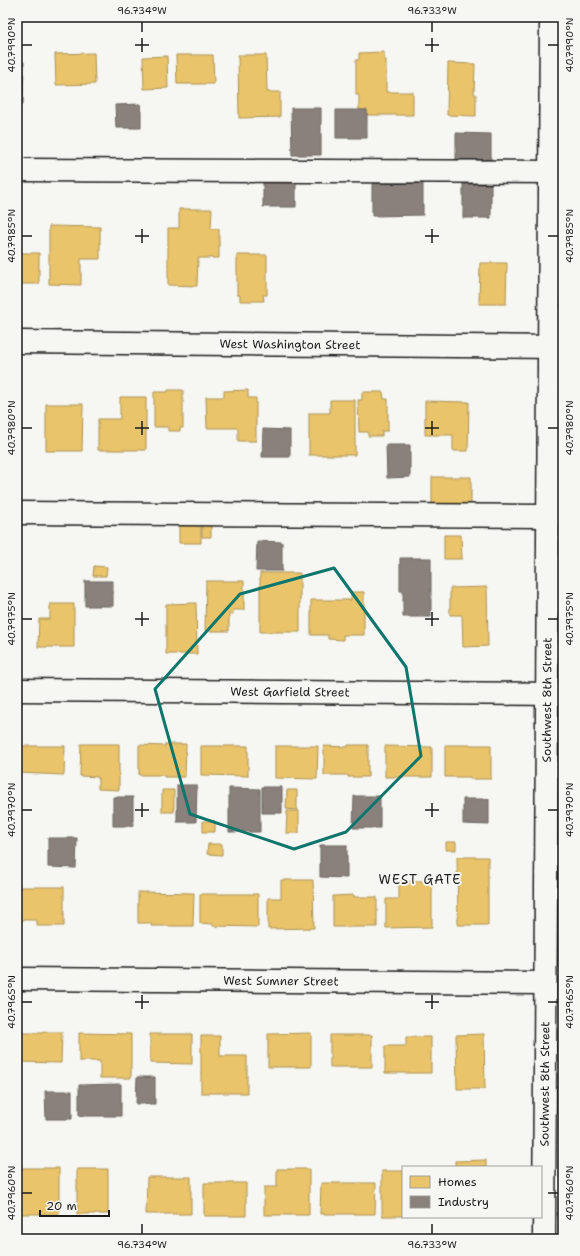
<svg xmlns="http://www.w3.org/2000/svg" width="580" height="1256" viewBox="0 0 580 1256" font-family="'Shantell Sans',sans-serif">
  <rect width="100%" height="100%" fill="#f6f6f2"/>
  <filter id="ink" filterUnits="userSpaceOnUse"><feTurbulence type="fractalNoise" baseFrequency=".025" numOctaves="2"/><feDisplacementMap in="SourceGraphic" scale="8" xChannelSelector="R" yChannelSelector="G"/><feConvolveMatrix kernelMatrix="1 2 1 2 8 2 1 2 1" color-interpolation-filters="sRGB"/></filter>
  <g filter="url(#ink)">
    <!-- homes -->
    <path fill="#e9c46a" stroke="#ac9253" d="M384 52V60H386V92H413V115H367V110H359V95H356V60H359V53Z
      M94 53 95 84 56 85 55 54Z
      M176 55H213L214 84H177Z
      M238 55H266L267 92H280V117L239 118Z
      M167 56 168 88 144 89 143 57Z
      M448 63 475 64 474 94H476V116L447 115Z
      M179 209H212L211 229H219V258H198L197 286 168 285V228H179Z
      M49 226 100 227V259H81V285L49 284Z
      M17 253H39V284H17Z
      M237 255H267V295H263L264 301H240V295H237Z
      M480 263H507L506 304H479Z
      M168 390H183V428H180V431H168V427H154V392H168Z
      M248 390V398H256V441H238V428H207L206 397H224V391Z
      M362 392H383L384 399H388V431H382V436H368V432H359L358 400H362Z
      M120 397H146V450H98V419H120Z
      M330 400H355V455H309V413H330Z
      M425 401 469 402 468 451H453V435H425Z
      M46 404H83L82 451H46Z
      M432 477H471V504H432Z
      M202 524H211V537H202Z
      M179 525H201V543H179Z
      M444 535H461L462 559H444Z
      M94 566 107 567 106 576H93Z
      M260 573H300V632H260Z
      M206 581H244V610H233V614H229V631H205Z
      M487 587 488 646 463 647 462 615H450V588Z
      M351 592H364V635H343V640L328 639V635H311V600H351Z
      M196 603 197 654H166V604Z
      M50 604H74V647H38L39 619H50Z
      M81 744H119V790L98 789V777L80 776Z
      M165 744H186L185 777H164V775H139V745L165 746Z
      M348 745H368V777H348V775H324V746L348 747Z
      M445 745H491V779H470V777H445Z
      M18 746H65L64 775 18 773Z
      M201 746H248V776L201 775Z
      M275 746H318L317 779 275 778Z
      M385 746 432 747V777H385Z
      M162 790H174V812H162Z
      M287 790H297V810L286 809Z
      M287 811H299V833H286Z
      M203 821H215V832H203Z
      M446 842H456V850H446Z
      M208 844H222V855L207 854Z
      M457 857H488V925H458Z
      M281 880H313L314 928 268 929V898H281Z
      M399 881H432V927L386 928V899H399Z
      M17 887H64V926H37V920H17Z
      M138 892 194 893 193 926H151V923H138Z
      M200 894H258V927L213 926V924L200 923Z
      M354 895V897H377V927H333V896Z
      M42 1032H62L61 1063 17 1062V1033H42Z
      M79 1033 131 1034V1078H100V1061H79Z
      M311 1033V1067H268V1034Z
      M150 1034H192V1064L150 1063Z
      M484 1034 485 1089H457L456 1035Z
      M330 1035H372V1067H330Z
      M201 1036H220V1056H247V1093H201Z
      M406 1037H431V1073H385V1046H406Z
      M486 1160V1167H455V1161Z
      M17 1168H59V1214H17Z
      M77 1169H108V1214H77Z
      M277 1169H309V1215H264V1187H277Z
      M382 1171H403V1216H382Z
      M147 1177H191V1214H146Z
      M204 1183H246V1216H204Z
      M321 1183H376L375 1214H320Z"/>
    <!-- industry -->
    <path fill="#8a817c" stroke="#69635f" d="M17 62H24L23 105H17Z
      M141 104V128H116L115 105Z
      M291 108H321V155H292Z
      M336 110H367V138H336Z
      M456 133 491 134V161H456Z
      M263 181H296V207H263Z
      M423 183V215L372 216V184Z
      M463 184H491V218H463Z
      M263 429 290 430V457H262Z
      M386 445H410V477L387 478Z
      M257 541 282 542V571H256Z
      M400 558H431V617H403V591H400Z
      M85 581H113V606H85Z
      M177 785H197L196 822H177Z
      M262 787H282V813H262Z
      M229 788 260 789V832H229Z
      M354 796H380V828H353Z
      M113 797H133V826H113Z
      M463 799H489V825L463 824Z
      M48 838H77L76 868 48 867Z
      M320 845H347V878L320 877Z
      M137 1077H155V1104H136Z
      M121 1084V1116H79V1085Z
      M45 1091H72V1119H46Z"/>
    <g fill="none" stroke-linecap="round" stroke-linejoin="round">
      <!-- minor casing -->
      <g stroke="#1c1c1c" stroke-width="25">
        <g id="minor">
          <path d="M17 170 563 172"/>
          <path id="s1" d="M17 342 563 347"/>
          <path d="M17 513 548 516"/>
          <path id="s2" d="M17 690 563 694"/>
          <path id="s3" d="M17 979 545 983"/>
          <path id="s4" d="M544 1239 551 17"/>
        </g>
      </g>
      <!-- minor -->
      <use href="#minor" stroke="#f6f6f2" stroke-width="22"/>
    </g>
  </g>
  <!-- marked area -->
  <path fill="none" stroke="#0f766e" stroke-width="3" stroke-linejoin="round" d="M334 568 406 667 421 756 346 832 294 849 190 814 155 689 240 594Z"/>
  <!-- ticks -->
  <path fill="none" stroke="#1c1c1c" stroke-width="1.5" d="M142 22V32M432 22V32M142 38V52M432 38V52M22 45H32M135 45H149M425 45H439M548 45H558M142 229V243M432 229V243M22 236H32M135 236H149M425 236H439M548 236H558M142 421V435M432 421V435M22 428H32M135 428H149M425 428H439M548 428H558M142 612V626M432 612V626M22 619H32M135 619H149M425 619H439M548 619H558M142 803V817M432 803V817M22 810H32M135 810H149M425 810H439M548 810H558M142 995V1009M432 995V1009M22 1002H32M135 1002H149M425 1002H439M548 1002H558M22 1193H32M548 1193H558M142 1224V1234M432 1224V1234"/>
  <g text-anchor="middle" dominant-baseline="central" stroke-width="4" stroke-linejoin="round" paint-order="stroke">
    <!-- street labels -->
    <g font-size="12" fill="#1c1c1c" stroke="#f6f6f2">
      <text stroke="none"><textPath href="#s1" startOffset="273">West Washington Street</textPath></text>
      <text stroke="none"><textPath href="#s2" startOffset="273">West Garfield Street</textPath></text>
      <text stroke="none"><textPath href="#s4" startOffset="539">Southwest 8th Street</textPath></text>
      <text stroke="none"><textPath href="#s3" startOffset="264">West Sumner Street</textPath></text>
      <text stroke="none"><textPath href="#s4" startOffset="155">Southwest 8th Street</textPath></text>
    </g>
    <!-- neighbourhood labels -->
    <g font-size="13" letter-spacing="1" fill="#1c1c1c" stroke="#f6f6f2">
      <text x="420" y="879">WEST GATE</text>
    </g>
  </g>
  <!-- margin -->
  <rect width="580" height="1256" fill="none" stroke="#f6f6f2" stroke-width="44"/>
  <!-- legend -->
  <rect x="402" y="1166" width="140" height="52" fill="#f6f6f2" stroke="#9f9f9c"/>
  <rect x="410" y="1176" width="20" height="12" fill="#e9c46a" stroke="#9f9f9c"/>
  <text x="438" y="1186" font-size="12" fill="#1c1c1c">Homes</text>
  <rect x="410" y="1196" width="20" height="12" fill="#8a817c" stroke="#9f9f9c"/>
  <text x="438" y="1206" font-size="12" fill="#1c1c1c">Industry</text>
  <!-- scale -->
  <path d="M40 1210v6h69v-6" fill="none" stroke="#1c1c1c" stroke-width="2"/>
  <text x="46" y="1210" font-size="12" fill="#1c1c1c" stroke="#f6f6f2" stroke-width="3" paint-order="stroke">20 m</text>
  <rect x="22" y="22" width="536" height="1212" fill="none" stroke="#1c1c1c" stroke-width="1.5"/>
  <g font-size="10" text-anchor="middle" fill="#1c1c1c">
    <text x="142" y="14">96.734°W</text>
    <text x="432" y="14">96.733°W</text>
    <text transform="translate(11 45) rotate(-90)" y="4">40.7990°N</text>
    <text transform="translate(569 45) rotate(-90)" y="4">40.7990°N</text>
    <text transform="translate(11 236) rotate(-90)" y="4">40.7985°N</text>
    <text transform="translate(569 236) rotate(-90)" y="4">40.7985°N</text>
    <text transform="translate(11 428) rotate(-90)" y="4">40.7980°N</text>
    <text transform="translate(569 428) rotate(-90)" y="4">40.7980°N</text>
    <text transform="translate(11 619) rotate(-90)" y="4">40.7975°N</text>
    <text transform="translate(569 619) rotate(-90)" y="4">40.7975°N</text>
    <text transform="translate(11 810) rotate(-90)" y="4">40.7970°N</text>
    <text transform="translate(569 810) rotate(-90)" y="4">40.7970°N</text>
    <text transform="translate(11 1002) rotate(-90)" y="4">40.7965°N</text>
    <text transform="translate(569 1002) rotate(-90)" y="4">40.7965°N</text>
    <text transform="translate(11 1193) rotate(-90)" y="4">40.7960°N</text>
    <text transform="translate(569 1193) rotate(-90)" y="4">40.7960°N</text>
    <text x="142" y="1248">96.734°W</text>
    <text x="432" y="1248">96.733°W</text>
  </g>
</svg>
